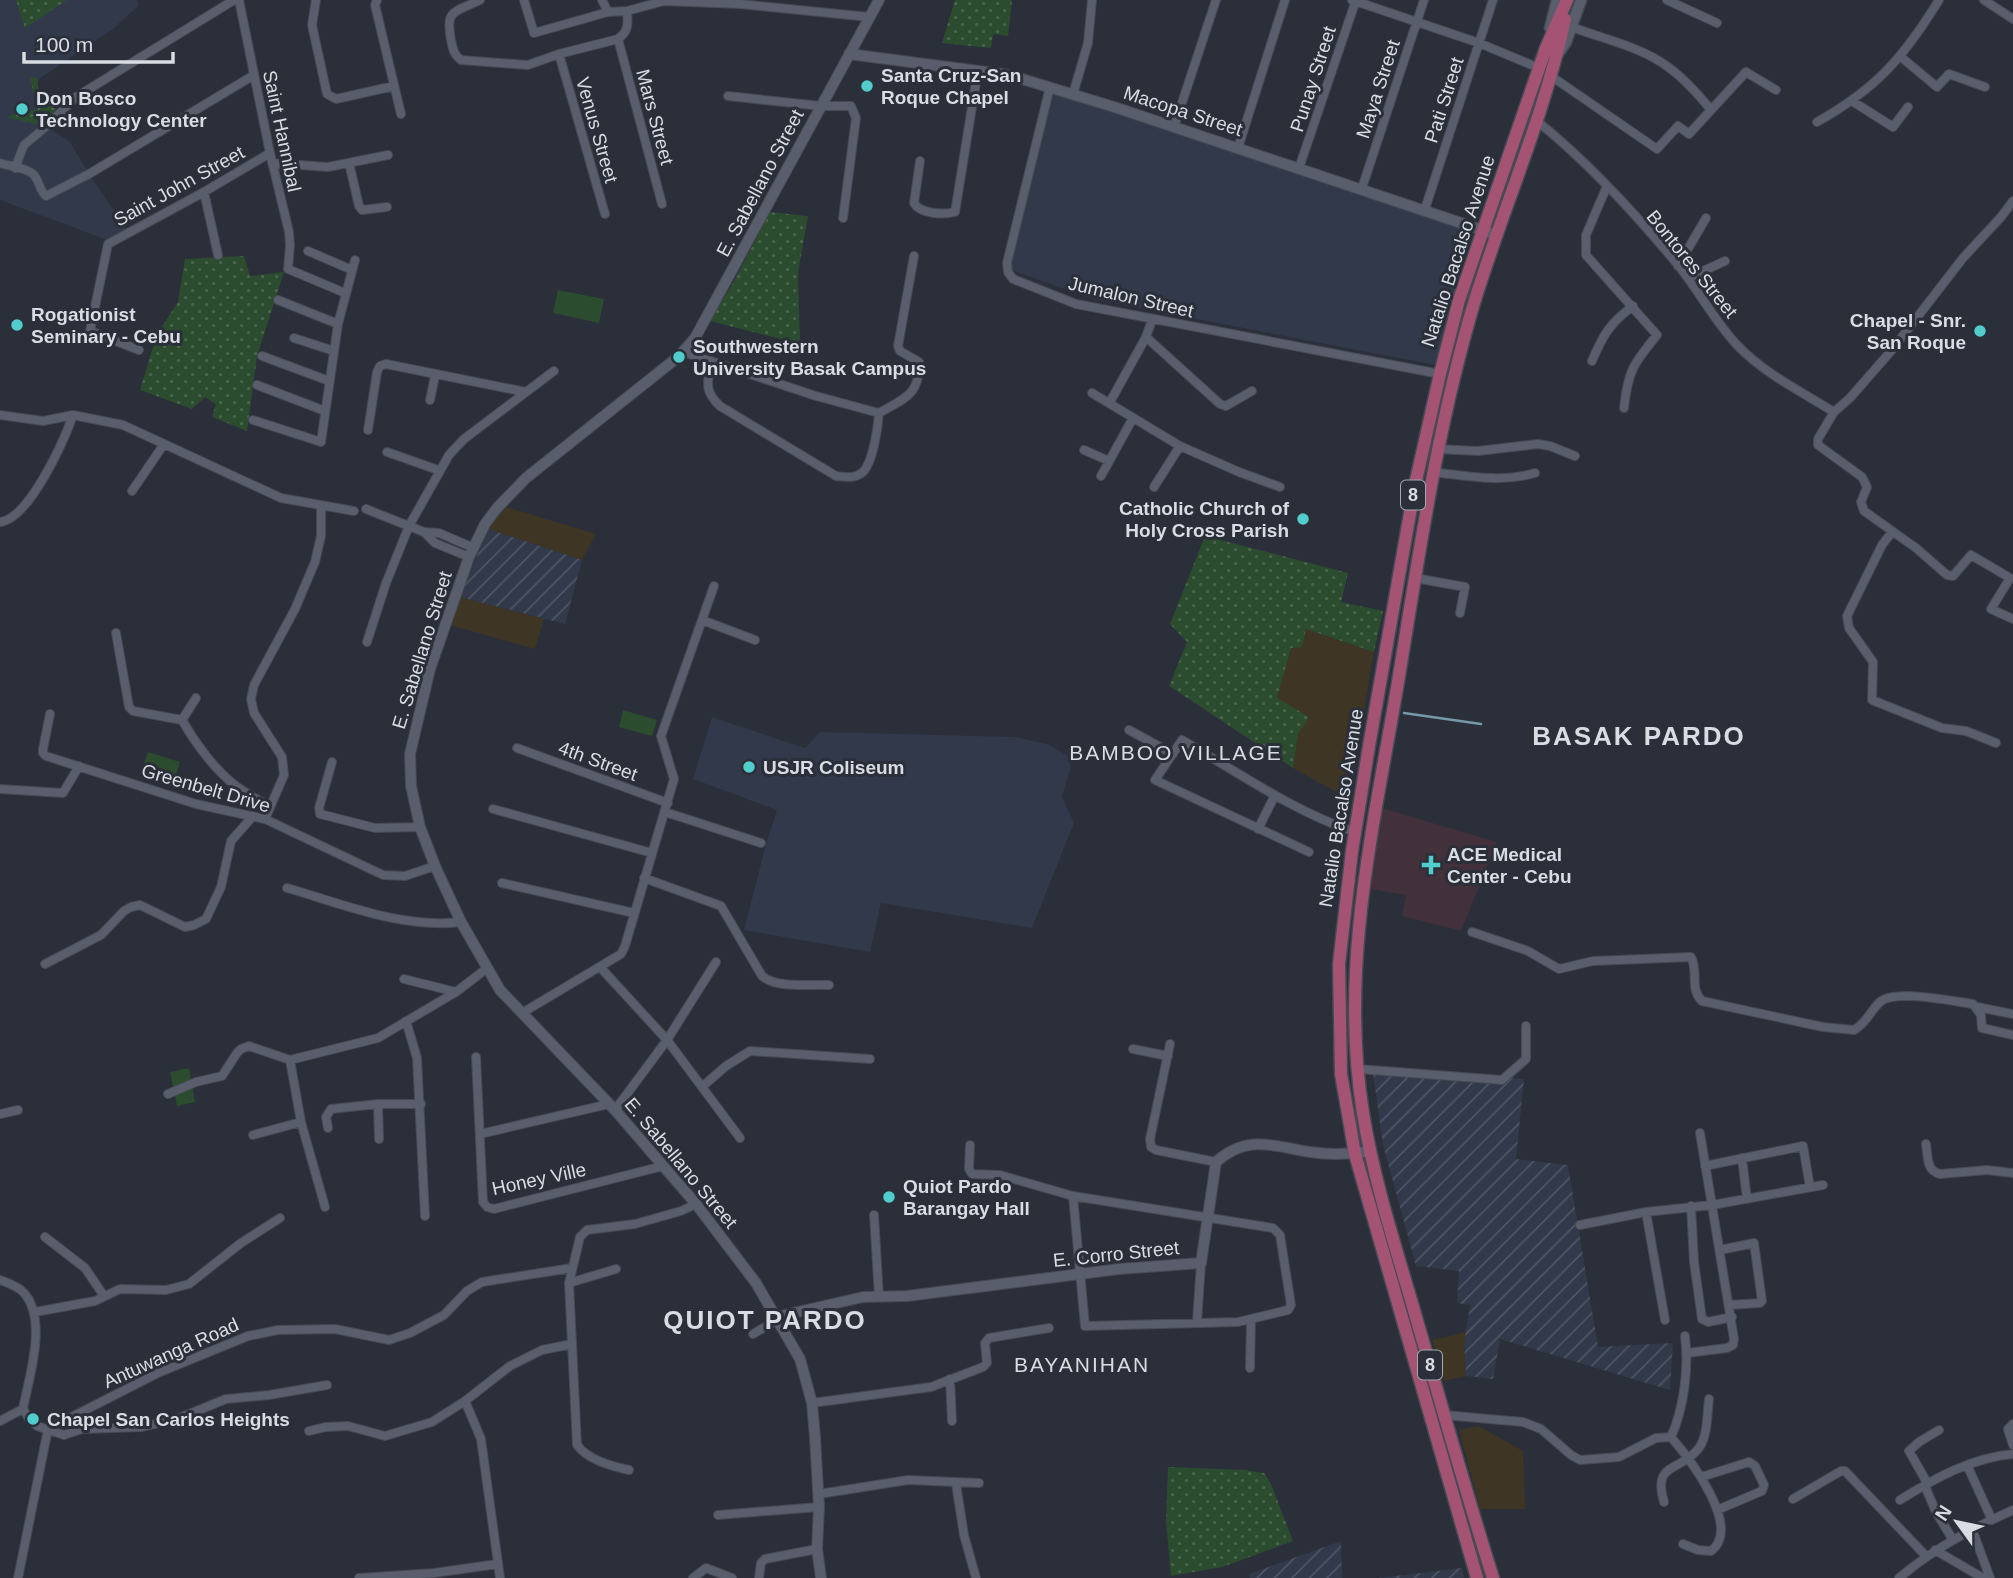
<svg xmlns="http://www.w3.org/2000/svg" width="2013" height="1578" viewBox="0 0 2013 1578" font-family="Arial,sans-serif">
  <defs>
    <pattern id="industrial-furrows" width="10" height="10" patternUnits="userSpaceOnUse" patternTransform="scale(1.75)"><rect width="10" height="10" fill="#31394a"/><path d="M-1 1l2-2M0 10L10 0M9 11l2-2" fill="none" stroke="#4e5564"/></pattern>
    <pattern id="grass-dots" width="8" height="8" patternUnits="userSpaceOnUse" patternTransform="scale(1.75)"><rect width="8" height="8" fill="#2c4c30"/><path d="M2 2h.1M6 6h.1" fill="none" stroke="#4a654e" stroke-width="1.8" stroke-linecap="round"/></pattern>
  </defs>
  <rect width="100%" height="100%" fill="#2a2f3a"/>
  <!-- commercial -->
  <path fill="#3f3525" d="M503 506 596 534 582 560 488 529Z
    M460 597 544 619 535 649 450 625Z
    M1306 629 1374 652 1349 799 1293 768 1298 734 1277 698 1291 648Z
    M1467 1332 1464 1343 1466 1376 1444 1381 1432 1340Z
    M1479 1426 1523 1451 1525 1509H1480L1459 1430Z"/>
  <!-- industrial -->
  <path fill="url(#industrial-furrows)" d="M488 529 582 560 565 624 460 597Z
    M1373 1073 1488 1084H1502L1509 1078 1524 1079 1516 1159 1568 1165 1598 1347 1673 1343 1670 1390 1500 1339 1493 1379 1466 1376 1464 1343 1470 1305 1457 1303 1459 1271 1416 1266 1383 1145Z
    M1341 1541 1342 1578H1250L1249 1574Z
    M1462 1568 1464 1578H1378Z"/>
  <!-- built -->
  <path fill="#31394a" d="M0 0H137L139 5 113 29 36 81 47 126 70 142 89 174 127 229 107 240 0 200Z
    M1054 91 1472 231 1435 365 1093 299 1011 270 1019 226Z
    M712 717 805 748 820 732 1015 737 1047 744 1067 755 1071 766 1062 797 1074 823 1032 928 881 903 870 952 744 930 766 844 777 810 693 779Z"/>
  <!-- medical -->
  <path fill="#42303a" d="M1382 808 1497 842 1461 931 1402 916 1406 895 1371 889Z"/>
  <!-- grass -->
  <path fill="url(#grass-dots)" d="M16 0H67L25 28Z
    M955 0H1012L1008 36 993 34 991 48 942 43Z
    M37 77 39 94 47 93 49 103 59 111 45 126 5 117 38 109 30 78Z
    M770 212 808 216 798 273 800 344 710 321 733 283Z
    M244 256 250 276 284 272 257 356 247 431 212 417 216 404 205 397 192 409 140 390 157 334 178 302 185 259Z
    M1205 536 1348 573 1341 602 1383 611 1374 652 1306 629 1302 647 1291 648 1277 698 1309 717 1298 734 1293 768 1169 686 1187 642 1170 624Z
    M1168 1467 1244 1470 1264 1473 1271 1484 1293 1541 1222 1567 1171 1576 1166 1521Z"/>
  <!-- pitch -->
  <path fill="#2c4c30" d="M558 290 604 299 599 323 553 313Z
    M623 710 657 720 652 736 619 727Z
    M148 752 180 762 175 779 142 769Z
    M189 1068 195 1102 177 1106 170 1072Z"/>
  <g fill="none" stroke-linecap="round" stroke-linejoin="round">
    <!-- stream -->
    <path stroke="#7599a8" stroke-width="2.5" d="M1404 713 1481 724"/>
    <!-- minor casing -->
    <g stroke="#454a53" stroke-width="10">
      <path id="minor" d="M239 0 270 153 289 232 290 245 288 269 345 293
        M316 0 312 25 327 94 336 99 394 86
        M377 0 375 5 401 114
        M480 0C454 13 445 9 451 40 453 49 453 54 461 60L528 65 559 54 618 39C629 31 628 24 627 11
        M524 0 534 33 608 12 627 11 664 1 740 4 869 17
        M602 0 608 12
        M1352 0 1479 43 1539 68
        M1667 0 1717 23
        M1984 0 2013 19
        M1572 27C1603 39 1642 47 1668 67 1685 79 1698 94 1711 110
        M618 39 662 204
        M559 54 605 214
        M1901 57 1937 87 1949 74 1985 87
        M1551 76 1657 149 1678 126 1689 134 1746 72 1776 90
        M1050 87 1007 263 1008 272 1013 279 1076 304 1440 374
        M1073 94 1088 43 1092 0
        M728 96 821 106H851L856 118 843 218
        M1852 101 1893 127 1908 107
        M1537 121C1589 163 1635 213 1678 265 1699 291 1715 322 1738 346 1765 374 1802 392 1834 412
        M1817 122C1876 89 1904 57 1939 0
        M1174 127 1216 0
        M1238 148 1285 0
        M920 161 914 203C920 214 944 215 955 212L978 70
        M0 163C9 166 28 168 34 175 40 182 39 190 46 196L89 174 254 75
        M272 163 328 167 388 155
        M349 163 359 206 362 210 387 207
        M15 168 24 145 47 126 76 97 234 0
        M1299 168 1356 0
        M1607 186 1586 235V255L1657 335C1633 364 1628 371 1624 408
        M1362 188 1424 0
        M204 192 218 255
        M2013 201 2001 217 1963 258 1891 351 1850 398 1834 412 1818 439V445L1862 477 1867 487 1861 502 1864 511 1916 548 1947 575 1953 576 1971 555 2010 578 1991 609 2013 619
        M1425 209 1493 0
        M308 251 352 270
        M1678 266 1706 218
        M1688 278 1725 261
        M278 300 338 324
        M1146 337 1220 404 1226 406 1252 391
        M294 338 334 351
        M139 350 90 331 108 244 204 192 270 153
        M683 352 816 396 879 413C878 427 873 462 863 472 855 479 846 477 836 476L720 406C703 390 708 382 711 361
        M262 356 329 381
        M1592 361C1603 335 1610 323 1633 306
        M257 385 325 411
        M1092 393 1180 446 1239 472 1280 487
        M430 400 435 376
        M1110 402 1146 337 1152 320
        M879 413C905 398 920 395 919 362L900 351 898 346 914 256
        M0 415 43 421 73 415 123 425 281 498 354 511
        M253 420 321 442 338 324 355 260
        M368 430 377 372 380 366 386 364 526 392
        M1437 449 1478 451 1538 444 1550 446 1575 456
        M1084 450 1109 461
        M387 452 438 470
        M1432 472C1468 476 1501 483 1535 473
        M1101 476 1133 418
        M1154 487 1180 446
        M132 491 164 444
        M366 509 424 532 439 533 474 548
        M0 522C29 519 64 441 73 415
        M424 532 435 543 469 557
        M1892 532 1882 545 1847 616 1849 628 1873 662 1872 700 1942 728 1966 731 1996 743
        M1415 578 1465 587 1460 613
        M702 620 755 640
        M116 633 129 707 133 711 182 720C195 743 215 770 236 786 247 794 259 800 270 807
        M367 642 386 583 409 526 449 455 464 439 554 371
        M50 714 43 749V753L46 756 196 804 265 819 383 875 405 876 435 866
        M182 720 196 698
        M1129 730 1173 754
        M517 748 668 803
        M332 762 319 808 320 814 375 828 420 827
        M0 789 63 793 79 766
        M493 809 652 853
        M665 812 761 843
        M265 819 284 775 282 757 254 713 251 699 254 685 295 609 315 562 321 536V506
        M1258 829 1275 795
        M1309 852 1155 780 1182 740C1238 772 1294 812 1355 832
        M644 878 721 906 762 976C778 989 809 984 829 985
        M502 883 634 913
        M287 888C343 904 402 929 461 922
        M1472 932 1528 951 1559 969 1593 961 1691 957C1699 971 1689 989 1702 1001L1823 1027 1854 1030C1867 1023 1870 1011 1880 1002 1895 989 1952 1001 1973 1004L1981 1015 1982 1028 2013 1035
        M45 964 101 935 124 911 131 907 140 905 185 927 194 925 206 919 221 887 231 841 253 816
        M600 967 667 1040 740 1138
        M404 979 456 992
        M1977 1007 2013 1014
        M522 1013 621 954 625 946 674 779 661 736 714 586
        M406 1021 417 1058 425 1216
        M1170 1044 1150 1139 1151 1147 1156 1150 1216 1162
        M1133 1049 1168 1056
        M476 1057 483 1202 487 1207 494 1209 663 1166
        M290 1060 301 1122 325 1207
        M1358 1069 1502 1080 1526 1059V1026
        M703 1086 726 1066 750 1051 870 1059
        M168 1094 196 1082 222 1076 237 1053 241 1049 249 1046 290 1060 378 1038 456 992 486 969
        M378 1104 379 1139
        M615 1110 667 1040 716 962
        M0 1114 18 1110
        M328 1128 326 1117 331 1109 378 1104H421
        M480 1134 609 1104
        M253 1135 301 1122
        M1926 1144C1928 1156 1926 1171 1940 1174L1987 1170 2013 1173
        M970 1145 969 1169 972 1174 1000 1175 1073 1196 1273 1228 1280 1235 1291 1305 1288 1310 1238 1322 1085 1326 1073 1196
        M1742 1158 1747 1199
        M1705 1166 1803 1146 1810 1187
        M1691 1206 1694 1262 1702 1319 1708 1322 1732 1317
        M1646 1212 1665 1320
        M874 1215 879 1297
        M1580 1225 1646 1212 1712 1205 1823 1185
        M45 1237 85 1268 104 1296
        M1720 1250 1754 1243 1762 1301 1760 1303 1729 1305
        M0 1280C8 1283 18 1286 24 1293 48 1320 29 1377 23 1409L30 1420 37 1426 64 1435 82 1429 141 1427 177 1419 226 1399 269 1395 327 1385
        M569 1283 616 1269
        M35 1312 95 1301 120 1289 166 1290 189 1284 241 1243 280 1218
        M1197 1322 1201 1263
        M753 1334 777 1320
        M1687 1353 1727 1348 1733 1345 1734 1339 1700 1133
        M1250 1368 1251 1320
        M950 1379 952 1421
        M465 1401 481 1439 500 1578
        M812 1403 931 1387 983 1367 987 1363 985 1343 989 1338 1049 1328
        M1444 1415 1523 1422 1541 1429 1571 1455 1580 1460 1619 1457 1656 1438 1671 1437C1684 1408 1689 1368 1685 1336
        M0 1421 23 1409
        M2013 1424 2008 1429 2013 1445
        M48 1429 160 1372 248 1336 278 1330 335 1329 389 1340 410 1333 444 1315 467 1291 482 1282 572 1268
        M1939 1430 1919 1442 1909 1451 1925 1479 1927 1491 1936 1512 1953 1540
        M309 1431 326 1427 348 1426 385 1436 432 1422 465 1401 510 1366 542 1350 572 1344
        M1671 1437C1689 1458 1743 1527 1711 1551L1698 1550 1683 1544
        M1967 1465 1992 1520
        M629 1470C611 1466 588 1460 577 1445L569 1283 580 1237 587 1230 635 1224 681 1211 696 1204
        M1701 1477 1749 1462 1755 1466 1764 1485 1762 1491 1717 1510
        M956 1484 964 1535 976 1578
        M819 1494 908 1480 979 1483
        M1793 1499 1841 1471H1845L1925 1555
        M1900 1500C1935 1478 1971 1458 2013 1454
        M1664 1502C1652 1461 1680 1473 1699 1448 1708 1436 1707 1413 1709 1399
        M718 1515 819 1507
        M1972 1529 1990 1578
        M1935 1550 1983 1578
        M18 1578 48 1429
        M359 1578 434 1573 498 1564
        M693 1578 706 1568 732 1578
        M759 1578 761 1563 765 1559 817 1549
        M1899 1578C1933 1549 1971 1529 2013 1510"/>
    </g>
    <!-- tertiary casing -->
    <g stroke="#454a53" stroke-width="12">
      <path id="tertiary" d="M849 54 1009 75 1114 107 1497 235
        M776 1317 863 1297 907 1296 1119 1269 1201 1263 1216 1162C1248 1133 1275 1147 1310 1152 1329 1155 1351 1154 1370 1151
        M821 1578 817 1549 819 1507 815 1437 812 1403 800 1359 756 1283 696 1204 615 1110 500 990 461 922 435 866 420 827 411 786 410 754 430 669 469 557 485 524 497 508 526 478 678 357 695 338 879 0"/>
    </g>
    <!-- secondary casing -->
    <g stroke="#454a53" stroke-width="13">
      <path id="secondary" d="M1550 28 1557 0
        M1558 54 1566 42 1581 0"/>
    </g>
    <!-- primary casing -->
    <g stroke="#454a53" stroke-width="15">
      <path id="primary" d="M1477 1578 1355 1154 1341 1074 1339 964 1352 851 1369 746 1415 485 1440 374 1459 300 1546 48 1567 0
        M1493 1578C1464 1486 1438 1393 1411 1300 1393 1239 1373 1176 1363 1113 1339 967 1374 825 1398 682 1419 555 1437 427 1474 303 1503 208 1544 117 1565 19"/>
    </g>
    <!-- minor -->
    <use href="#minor" stroke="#585e6b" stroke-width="8"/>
    <!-- tertiary -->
    <use href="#tertiary" stroke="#585e6b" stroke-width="10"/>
    <!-- secondary -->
    <use href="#secondary" stroke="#585e6b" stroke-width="10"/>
    <!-- primary -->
    <use href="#primary" stroke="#a45372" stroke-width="12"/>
  </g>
  <!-- markers -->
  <g fill="#53cdcb" stroke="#2a2f3a" stroke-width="2.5">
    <circle cx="867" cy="86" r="7"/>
    <circle cx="22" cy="109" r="7"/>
    <circle cx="17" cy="325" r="7"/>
    <circle cx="1980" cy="331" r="7"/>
    <circle cx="679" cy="357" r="7"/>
    <circle cx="1303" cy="519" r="7"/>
    <circle cx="749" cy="767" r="7"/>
    <path d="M1427.5 854.5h7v7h7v7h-7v7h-7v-7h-7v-7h7z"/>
    <circle cx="889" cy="1197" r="7"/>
    <circle cx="33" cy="1419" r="7"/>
  </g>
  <g text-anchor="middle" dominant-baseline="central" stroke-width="6" stroke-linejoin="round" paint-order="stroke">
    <!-- shield labels -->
    <g fill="#2a2f3a" stroke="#a4a8b0" stroke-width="2">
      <rect x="1401" y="480.5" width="24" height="29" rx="5"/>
      <rect x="1418" y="1350.5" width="24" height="29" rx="5"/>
    </g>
    <g font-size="18" font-weight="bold" fill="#d8dce3">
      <text x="1413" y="495">8</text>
      <text x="1430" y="1365">8</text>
    </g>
    <!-- poi labels -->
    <g font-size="19" font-weight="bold" fill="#d8dce3" stroke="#2a2f3a" text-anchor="start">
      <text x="881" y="75">Santa Cruz-San<tspan x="881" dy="22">Roque Chapel</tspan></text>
      <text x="36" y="98">Don Bosco<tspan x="36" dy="22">Technology Center</tspan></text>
      <text x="31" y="314">Rogationist<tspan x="31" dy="22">Seminary - Cebu</tspan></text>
      <text x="1966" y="320" text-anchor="end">Chapel - Snr.<tspan x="1966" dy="22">San Roque</tspan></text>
      <text x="693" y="346">Southwestern<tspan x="693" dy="22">University Basak Campus</tspan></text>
      <text x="1289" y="508" text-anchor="end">Catholic Church of<tspan x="1289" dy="22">Holy Cross Parish</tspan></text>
      <text x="763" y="767">USJR Coliseum</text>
      <text x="1447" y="854">ACE Medical<tspan x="1447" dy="22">Center - Cebu</tspan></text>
      <text x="903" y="1186">Quiot Pardo<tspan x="903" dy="22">Barangay Hall</tspan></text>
      <text x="47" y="1419">Chapel San Carlos Heights</text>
    </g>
    <!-- street labels -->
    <g font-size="19" fill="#d8dce3" stroke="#2a2f3a">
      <text transform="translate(1313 79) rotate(-72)">Punay Street</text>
      <text transform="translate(1378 89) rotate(-72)">Maya Street</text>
      <text transform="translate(1444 100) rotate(-72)">Pati Street</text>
      <text transform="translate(1183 111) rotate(18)">Macopa Street</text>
      <text transform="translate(655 117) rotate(75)">Mars Street</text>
      <text transform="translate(597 130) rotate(74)">Venus Street</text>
      <text transform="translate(282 131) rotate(78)">Saint Hannibal</text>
      <text transform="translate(760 183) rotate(-62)">E. Sabellano Street</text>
      <text transform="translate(179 186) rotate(-29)">Saint John Street</text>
      <text transform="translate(1458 251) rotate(-72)">Natalio Bacalso Avenue</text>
      <text transform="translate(1692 264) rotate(51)">Bontores Street</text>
      <text transform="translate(1131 297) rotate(13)">Jumalon Street</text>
      <text transform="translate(422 650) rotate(-73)">E. Sabellano Street</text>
      <text transform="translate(598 761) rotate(20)">4th Street</text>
      <text transform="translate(206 788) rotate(16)">Greenbelt Drive</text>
      <text transform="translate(1341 808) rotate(-81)">Natalio Bacalso Avenue</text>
      <text transform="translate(681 1163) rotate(50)">E. Sabellano Street</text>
      <text transform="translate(539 1179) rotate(-12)">Honey Ville</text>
      <text transform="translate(1116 1254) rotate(-6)">E. Corro Street</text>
      <text transform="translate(171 1353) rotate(-24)">Antuwanga Road</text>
    </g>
    <!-- neighbourhood labels -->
    <g font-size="21" letter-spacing="2" fill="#d8dce3" stroke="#2a2f3a">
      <text x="1176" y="752">BAMBOO VILLAGE</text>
      <text x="1082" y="1364">BAYANIHAN</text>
    </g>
    <!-- district labels -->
    <g font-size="26" font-weight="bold" letter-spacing="2" fill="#d8dce3" stroke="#2a2f3a">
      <text x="1639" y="736">BASAK PARDO</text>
      <text x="765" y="1320">QUIOT PARDO</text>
    </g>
  </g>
  <!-- north arrow -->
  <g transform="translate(1957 1522) rotate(303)" stroke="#2a2f3a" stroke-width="5" paint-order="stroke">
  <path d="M0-5L12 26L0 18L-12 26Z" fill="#d8dce3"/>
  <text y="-10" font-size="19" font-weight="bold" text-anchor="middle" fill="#d8dce3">N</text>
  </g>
  <!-- scale -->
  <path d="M24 52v10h149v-10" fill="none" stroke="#d8dce3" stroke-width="3.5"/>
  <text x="35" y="52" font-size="21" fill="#d8dce3" stroke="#2a2f3a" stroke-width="5" paint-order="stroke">100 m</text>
</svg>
